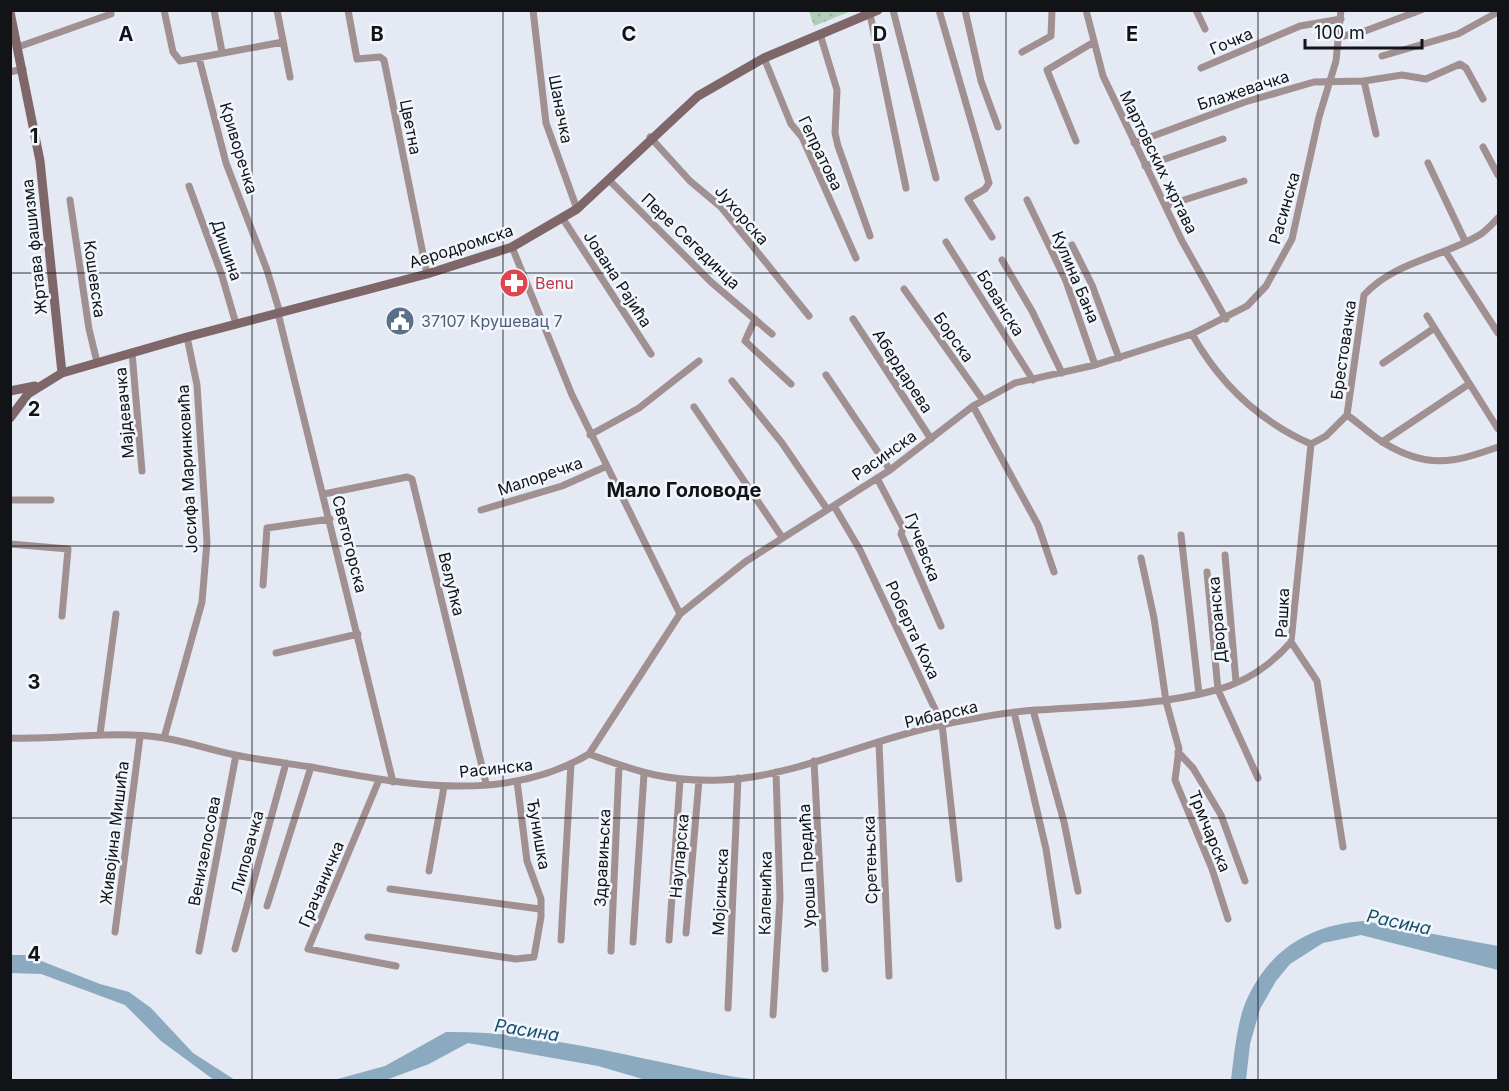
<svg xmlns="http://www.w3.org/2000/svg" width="1509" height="1091" viewBox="0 0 1509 1091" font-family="Inter,sans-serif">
  <defs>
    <pattern id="park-dots" width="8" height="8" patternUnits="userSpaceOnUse" patternTransform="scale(1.5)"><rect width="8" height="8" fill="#b1ceba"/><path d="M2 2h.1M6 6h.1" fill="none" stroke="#97b09f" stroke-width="1.8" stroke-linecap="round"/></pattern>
  </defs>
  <rect width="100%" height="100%" fill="#e4e9f3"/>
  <!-- park -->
  <path fill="url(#park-dots)" d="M809 11V10L851 11 814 26Z"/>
  <!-- water -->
  <path fill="#8ba9bf" d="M1363 921 1498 946V970L1361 935 1323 943 1290 964 1276 981 1260 1009 1250 1044 1246 1080H1231C1234 1057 1237 1020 1247 999 1270 949 1310 925 1363 921Z
    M11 955H26L100 984 129 992 151 1008 193 1053 235 1080H214L161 1041 125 1005 41 974 11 973Z
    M446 1032C515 1031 588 1046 656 1061 691 1068 725 1077 760 1080H646L598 1066 468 1043 429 1064 386 1080H334L385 1066Z"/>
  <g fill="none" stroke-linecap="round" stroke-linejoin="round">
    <!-- street -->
    <path stroke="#a19092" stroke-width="7" d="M164 10 173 52 180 61 283 42
      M214 10 222 52
      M277 10 290 77
      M348 10 357 59 380 57 384 60 427 274
      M533 10 546 123 577 209
      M893 10 936 178
      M939 10 989 183 985 189 968 199 992 237
      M965 10 981 81 998 127
      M1086 10 1103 76 1182 241 1226 319
      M1196 10 1205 29
      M870 14 906 188
      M820 34 837 90 835 133 838 146 870 236
      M1339 37 1365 31 1421 10
      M18 47 111 14
      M1022 52 1051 36 1052 10
      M1382 56 1458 34 1498 12
      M199 58 226 163 267 270 280 313
      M764 58 791 124 802 137 856 258
      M1201 68 1300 26 1341 19
      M10 72 23 69
      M1364 81 1376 134
      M650 137 690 181 721 207 809 316
      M1076 141 1047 70 1094 42
      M1134 143 1245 102 1314 82 1364 81 1402 75 1426 79 1460 64 1466 68 1483 99
      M1483 147 1498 175
      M1428 163 1465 241
      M1145 166 1223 139
      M609 180 711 282 772 334
      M189 186 222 276 236 324
      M70 200 89 329 97 362
      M1027 200 1066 281 1095 365
      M1165 206 1244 181
      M563 219 651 354
      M946 242 1033 380
      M1072 245 1092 285 1119 358
      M512 247 572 395 680 614
      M1445 251 1498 333
      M1002 260 1032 311 1062 373
      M904 289 983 400
      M278 313 393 782
      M1427 316 1498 429
      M755 319 745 341 791 384
      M853 319 931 439
      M1192 334C1220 384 1259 421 1311 444L1326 436 1347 415
      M132 352 142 471
      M1383 363 1433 329
      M826 375 890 470
      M732 381 782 443 827 509
      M973 406 1038 525 1054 572
      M694 407 782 537
      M1347 415 1364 295C1395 261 1444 257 1481 234 1487 230 1493 223 1498 218
      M1347 415C1360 424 1371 435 1384 443 1427 469 1453 463 1498 447
      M590 435 639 408 699 361
      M1382 442 1469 384
      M1311 444 1291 642 1317 681 1343 847
      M877 478 903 528 901 534 941 626
      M324 494 407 477 412 479 486 783
      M10 500H51
      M834 506 860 550 942 724 959 879
      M481 510 562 486 607 466
      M1181 535 1199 694
      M10 544 68 549 62 616
      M1225 555 1236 682
      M1141 558 1154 618 1166 701 1179 749 1175 780 1212 869 1228 919
      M1207 572 1218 690 1258 778
      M263 585 267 528 330 519
      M276 653 358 634
      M1033 710 1064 822 1078 891
      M1014 712 1046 849 1058 926
      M100 734 116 614
      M10 738C62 740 112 730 164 738 188 742 211 750 235 755 260 760 285 763 311 767 402 784 504 805 589 754L680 614 745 562 890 470 973 406 1015 383 1095 365 1192 334 1247 306 1266 286 1292 239 1319 117 1336 61 1341 10
      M164 738 202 602 207 542 197 385 187 337
      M879 743 889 976
      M1178 752 1193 768 1221 815 1245 881
      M589 754C638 772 667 782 721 780 798 777 871 738 946 724 975 718 1006 712 1036 710 1096 706 1157 706 1216 690 1246 682 1271 665 1291 642
      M814 761 825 969
      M379 780 308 949 396 966
      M429 871 444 787
      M390 889 540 909
      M267 906 311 767
      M115 932 140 737
      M686 933 699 780
      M368 937 516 959 534 957 541 917V899L527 861 517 781
      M561 940 571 764
      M669 940 680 780
      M633 942 644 774
      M235 949 286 763
      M199 951 236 755
      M611 951 619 766
      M728 1008 738 778
      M773 1015 780 898 776 772"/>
    <!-- secondary -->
    <path stroke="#7e6669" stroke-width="9" d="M10 12 40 161 62 373
      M10 391 35 386
      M10 418 28 394 62 373 187 337 427 274 512 247 577 209 698 96 764 58 878 10"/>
  </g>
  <!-- grid -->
  <path fill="none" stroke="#111316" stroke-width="1.5" stroke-opacity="0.55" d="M252 10V1080M503 10V1080M754 10V1080M1006 10V1080M1258 10V1080M10 273H1498M10 546H1498M10 818H1498"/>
  <!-- icons -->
  <defs>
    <g id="pharmacy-disc" transform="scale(1.5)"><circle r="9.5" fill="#e0444e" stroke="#f2f7fe"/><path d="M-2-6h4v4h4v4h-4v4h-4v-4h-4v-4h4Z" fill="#fff"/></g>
    <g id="civic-disc" transform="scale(1.5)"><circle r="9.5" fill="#5c6f8a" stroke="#f2f7fe"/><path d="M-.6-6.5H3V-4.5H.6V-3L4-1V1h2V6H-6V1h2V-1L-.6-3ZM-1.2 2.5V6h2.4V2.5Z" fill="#fff"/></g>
  </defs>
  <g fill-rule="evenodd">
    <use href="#pharmacy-disc" x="514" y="283"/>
    <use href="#civic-disc" x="400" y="321"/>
  </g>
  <g text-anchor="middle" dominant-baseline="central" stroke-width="5" stroke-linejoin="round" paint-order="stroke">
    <!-- street labels -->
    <g font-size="16" fill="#111316" stroke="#f2f7fe">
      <text transform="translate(1231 41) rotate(-23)">Гочка</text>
      <text transform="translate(1243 90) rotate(-18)">Блажевачка</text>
      <text transform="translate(561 109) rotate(79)">Шаначка</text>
      <text transform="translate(411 127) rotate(79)">Цветна</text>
      <text transform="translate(239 148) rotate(73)">Криворечка</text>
      <text transform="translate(821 153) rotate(64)">Гепратова</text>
      <text transform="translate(1159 162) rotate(64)">Мартовских жртава</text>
      <text transform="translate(1284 208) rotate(-74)">Расинска</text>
      <text transform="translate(742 215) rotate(49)">Јухорска</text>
      <text transform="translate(691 241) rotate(44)">Пере Сегединца</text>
      <text transform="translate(461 246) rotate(-18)">Аеродромска</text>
      <text transform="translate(34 247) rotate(-96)">Жртава фашизма</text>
      <text transform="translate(227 250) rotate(71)">Дишина</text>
      <text transform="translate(1076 277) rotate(67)">Кулина Бана</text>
      <text transform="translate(95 279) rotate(82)">Кошевска</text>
      <text transform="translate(618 279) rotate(57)">Јована Рајића</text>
      <text transform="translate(1001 303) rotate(58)">Бованска</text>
      <text transform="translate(954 337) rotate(55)">Борска</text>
      <text transform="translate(1343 350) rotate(-82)">Брестовачка</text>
      <text transform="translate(903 371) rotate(57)">Абердарева</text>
      <text transform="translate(124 413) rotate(-95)">Мајдевачка</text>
      <text transform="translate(884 455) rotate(-35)">Расинска</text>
      <text transform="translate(187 469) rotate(-93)">Јосифа Маринковића</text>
      <text transform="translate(540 476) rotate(-19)">Малоречка</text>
      <text transform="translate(350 544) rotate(76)">Светогорска</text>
      <text transform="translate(923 547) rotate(69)">Гучевска</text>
      <text transform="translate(452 584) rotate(76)">Велућка</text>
      <text transform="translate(1282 613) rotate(-87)">Рашка</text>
      <text transform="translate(1217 620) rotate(-95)">Дворанска</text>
      <text transform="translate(913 630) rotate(65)">Роберта Коха</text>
      <text transform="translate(941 714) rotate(-13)">Рибарска</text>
      <text transform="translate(496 768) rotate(-6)">Расинска</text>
      <text transform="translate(1210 831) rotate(68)">Трмчарска</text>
      <text transform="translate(114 833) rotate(-83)">Живојина Мишића</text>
      <text transform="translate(539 834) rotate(80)">Ђунишка</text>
      <text transform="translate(204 851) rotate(-79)">Венизелосова</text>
      <text transform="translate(247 852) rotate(-75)">Липовачка</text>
      <text transform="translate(679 856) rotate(-85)">Наупарска</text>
      <text transform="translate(602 858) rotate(-87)">Здравињска</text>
      <text transform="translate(870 860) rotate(-92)">Сретењска</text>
      <text transform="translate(807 866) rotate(-93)">Уроша Предића</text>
      <text transform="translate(321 884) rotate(-67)">Грачаничка</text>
      <text transform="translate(720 892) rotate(-87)">Мојсињска</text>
      <text transform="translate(765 893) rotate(-89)">Каленићка</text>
    </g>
    <!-- health labels -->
    <g font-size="16" fill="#be3a42" stroke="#f2f7fe" text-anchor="start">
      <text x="535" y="283">Benu</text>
    </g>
    <!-- service labels -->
    <g font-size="16" fill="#4e5e75" stroke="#f2f7fe" text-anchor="start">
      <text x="421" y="321">37107 Крушевац 7</text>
    </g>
    <!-- water labels -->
    <g font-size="18" font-style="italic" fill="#194d6c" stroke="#f2f7fe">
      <text transform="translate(1399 922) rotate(12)">Расина</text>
      <text transform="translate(527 1030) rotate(9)">Расина</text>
    </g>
    <!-- quarter labels -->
    <g font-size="20" font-weight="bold" fill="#111316" stroke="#f2f7fe">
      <text x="684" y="490">Мало Головоде</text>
    </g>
  </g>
  <g font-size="20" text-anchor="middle" font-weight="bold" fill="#111316" stroke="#f2f7fe" stroke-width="5" stroke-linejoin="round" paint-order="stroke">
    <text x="126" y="41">A</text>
    <text x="377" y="41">B</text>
    <text x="629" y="41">C</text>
    <text x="880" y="41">D</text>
    <text x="1132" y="41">E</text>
    <text x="34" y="143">1</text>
    <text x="34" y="416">2</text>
    <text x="34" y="689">3</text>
    <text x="34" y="961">4</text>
  </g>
  <!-- border -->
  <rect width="1509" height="1091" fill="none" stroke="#111316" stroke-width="24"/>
  <!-- scale -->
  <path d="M1305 39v9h117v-9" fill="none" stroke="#111316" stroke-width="3"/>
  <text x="1314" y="39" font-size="18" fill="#111316" stroke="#f2f7fe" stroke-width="4.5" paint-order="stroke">100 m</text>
</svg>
